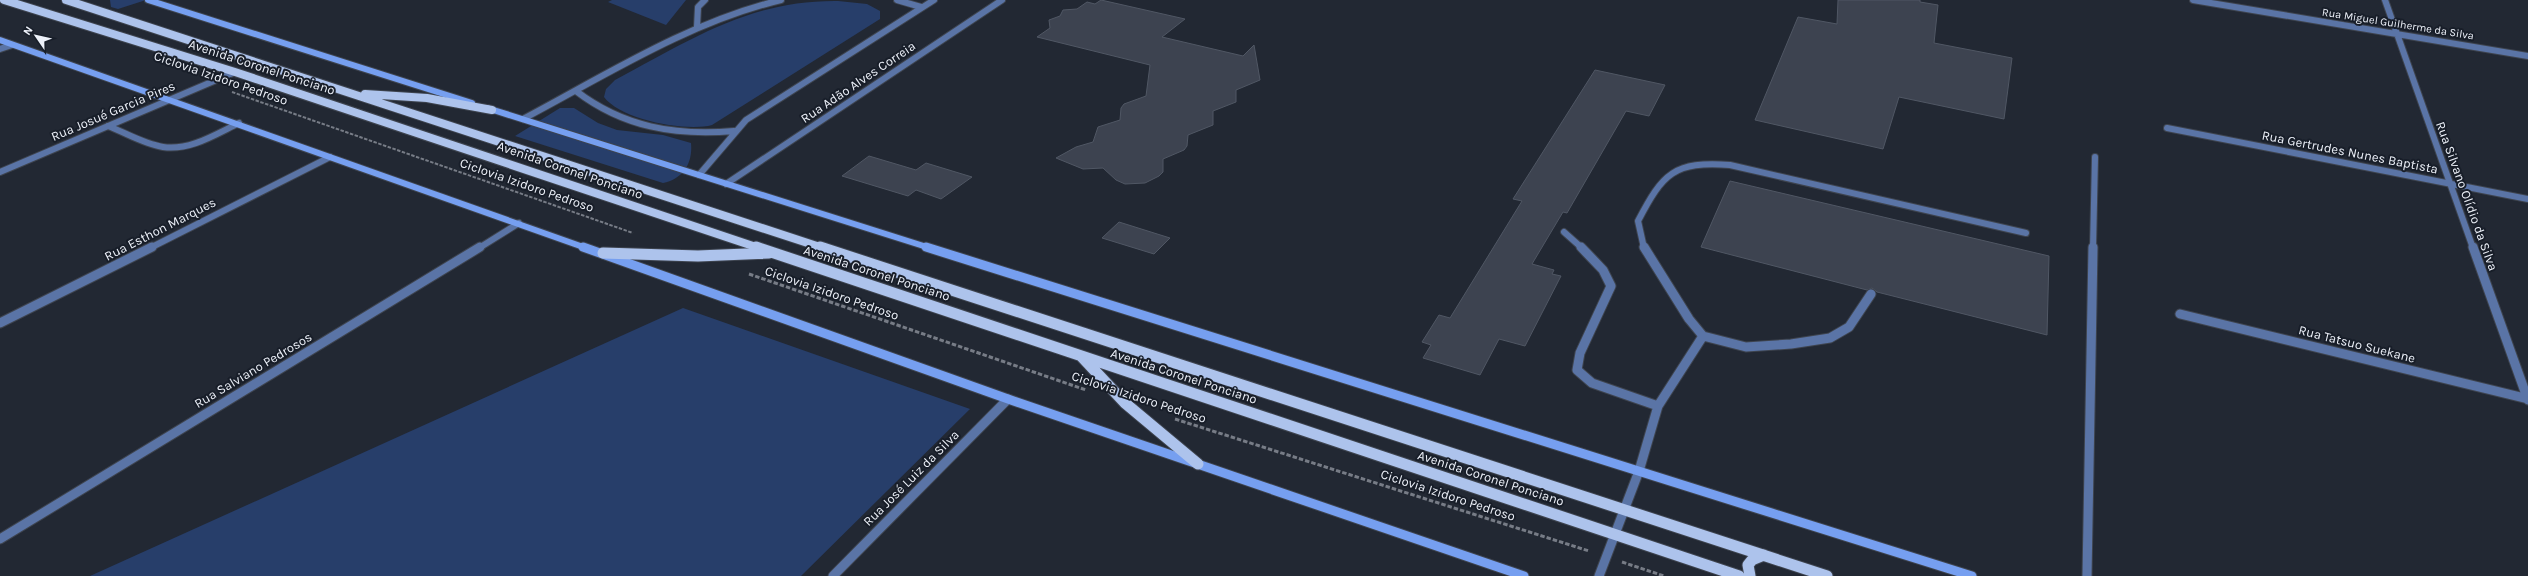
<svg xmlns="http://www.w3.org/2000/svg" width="2528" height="576" viewBox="0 0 2528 576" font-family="Karla,sans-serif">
  <rect width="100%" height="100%" fill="#222833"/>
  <!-- green -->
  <path fill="#273e6a" d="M110 0H146L118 9 111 7Z
    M612 0H686L666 25 608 2Z
    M838 1 867 4 880 11V19L712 125C687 132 621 120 604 97L606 89 615 80C691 40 749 0 838 1Z
    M560 108H574L598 123 617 130 663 135 691 143C693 163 683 179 663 183L515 136Z
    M683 308 970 409 801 576H90Z"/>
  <!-- building -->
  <path fill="#3d4350" stroke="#505764" d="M1101 0 1185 19 1162 37 1243 56 1254 45 1260 80 1236 90V102L1213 111V125L1188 135 1187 146 1184 150 1163 159V172L1159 176 1145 183 1125 184 1116 180 1103 168 1083 169 1056 158 1076 147 1093 142 1098 127 1120 120 1121 108 1124 104 1146 96 1150 65 1037 37 1050 28 1049 20 1060 16 1063 10 1077 9 1087 2 1095 4Z
    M1838 0H1920V2L1938 5 1934 43 2012 58 2004 119 1899 97 1883 149 1755 120 1798 17 1837 24Z
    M1595 70 1665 85 1649 116 1626 111 1567 213 1563 212 1532 264 1554 270 1552 274 1561 276 1525 346 1499 339 1480 375 1423 358 1431 345 1422 342 1439 315 1450 318 1522 201 1513 199Z
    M869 156 916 170 926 163 972 177 941 199 916 190 908 196 842 176Z
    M1730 181 2049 256 2047 335 1877 292 1872 288 1867 290 1701 247Z
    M1119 222 1170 238 1154 254 1102 238Z"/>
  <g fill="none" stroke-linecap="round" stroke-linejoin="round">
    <!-- service-far1 casing -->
    <g stroke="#3e444f" stroke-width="8">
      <path id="service-far1" d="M897 0 921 7
        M697 27 698 7 705 0
        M576 91C623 127 675 136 734 131
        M523 119C606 75 689 22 781 0
        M108 126C126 133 144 144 163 147 190 151 216 134 239 123
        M699 175 746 120 934 0
        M1564 232 1582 248
        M1644 248 1638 221C1663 173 1674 161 1730 165L2026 233"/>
    </g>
    <!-- service casing -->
    <g stroke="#3e444f" stroke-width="11">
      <path id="service" d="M1581 247 1603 270 1611 286 1580 353 1577 370 1592 383 1658 406
        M1703 336 1746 347 1791 344 1830 338 1849 327 1871 294
        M1639 471 1658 406 1703 336 1689 319 1644 247"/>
    </g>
    <!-- minor-far1 casing -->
    <g stroke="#3e444f" stroke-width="8">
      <path id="minor-far1" d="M2193 0 2528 56
        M2385 0 2473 248
        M0 49 12 45
        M2167 128 2528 199
        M726 184 1002 0
        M150 248 330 157
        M479 248 519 223
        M2093 248 2095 157"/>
    </g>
    <!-- minor casing -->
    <g stroke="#3e444f" stroke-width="11">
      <path id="minor" d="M2473 247 2528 400
        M2180 314 2528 399
        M0 323 152 247
        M0 539 480 247
        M833 576 1008 399
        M1599 576 1639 471
        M2087 576 2093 247"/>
    </g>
    <!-- tertiary casing -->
    <g stroke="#3e444f" stroke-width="8">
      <path id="tertiary" d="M0 172 235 72"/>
    </g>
    <!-- secondary-far1 casing -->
    <g stroke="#3e444f" stroke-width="8">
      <path id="secondary-far1" d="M148 0 472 103
        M0 40 586 248
        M487 108 930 248"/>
    </g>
    <!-- secondary casing -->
    <g stroke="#3e444f" stroke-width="11">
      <path id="secondary" d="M583 247 1008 399 1524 576
        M926 247 1972 576"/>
    </g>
    <!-- primary-far1 casing -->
    <g stroke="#3e444f" stroke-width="10">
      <path id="primary-far1" d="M4 0 235 72 759 248
        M66 0 823 248
        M365 94 427 98 492 110"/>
    </g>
    <!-- primary casing -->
    <g stroke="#3e444f" stroke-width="13">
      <path id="primary" d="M756 247 1739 576
        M820 247 1827 576
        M603 253 698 256 769 253
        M1082 357 1125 403 1198 464
        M1750 576 1748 565 1752 560 1764 555"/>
    </g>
    <!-- path-far1 -->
    <path stroke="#777c86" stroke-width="2" stroke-dasharray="3.5 1.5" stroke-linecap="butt" d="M232 92 633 233"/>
    <!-- path -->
    <path stroke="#777c86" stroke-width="3" stroke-dasharray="4.5 2" stroke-linecap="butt" d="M749 274 1086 390
      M1175 419 1589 551
      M1622 562 1664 576"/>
    <!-- service-far1 -->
    <use href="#service-far1" stroke="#5a74a6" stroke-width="6"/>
    <!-- service -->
    <use href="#service" stroke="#5a74a6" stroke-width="9"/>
    <!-- minor-far1 -->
    <use href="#minor-far1" stroke="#5a74a6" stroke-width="6"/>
    <!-- minor -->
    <use href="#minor" stroke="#5a74a6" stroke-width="9"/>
    <!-- tertiary -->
    <use href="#tertiary" stroke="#5a74a6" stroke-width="6"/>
    <!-- secondary-far1 -->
    <use href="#secondary-far1" stroke="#769ff0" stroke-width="6"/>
    <!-- secondary -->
    <use href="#secondary" stroke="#769ff0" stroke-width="9"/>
    <!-- primary-far1 -->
    <use href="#primary-far1" stroke="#adc3ec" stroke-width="8"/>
    <!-- primary -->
    <use href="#primary" stroke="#adc3ec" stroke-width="11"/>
  </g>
  <g text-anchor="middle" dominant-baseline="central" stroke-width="4" stroke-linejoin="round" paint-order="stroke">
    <!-- far-street labels -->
    <g font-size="11" fill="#edf1f9" stroke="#181e29">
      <text transform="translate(2398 24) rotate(9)">Rua Miguel Guilherme da Silva</text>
    </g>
    <!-- street labels -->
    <g font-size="13" fill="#edf1f9" stroke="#181e29">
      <text transform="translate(262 67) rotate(18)">Avenida Coronel Ponciano</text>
      <text transform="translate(221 78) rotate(19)">Ciclovia Izidoro Pedroso</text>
      <text transform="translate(858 82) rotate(-34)">Rua Adão Alves Correia</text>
      <text transform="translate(113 111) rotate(-23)">Rua Josué Garcia Pires</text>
      <text transform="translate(2350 152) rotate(11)">Rua Gertrudes Nunes Baptista</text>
      <text transform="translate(570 170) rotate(19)">Avenida Coronel Ponciano</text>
      <text transform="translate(527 185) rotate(19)">Ciclovia Izidoro Pedroso</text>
      <text transform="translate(2467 196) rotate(70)">Rua Silvano Olídio da Silva</text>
      <text transform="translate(160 229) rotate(-27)">Rua Esthon Marques</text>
      <text transform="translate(877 273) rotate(18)">Avenida Coronel Ponciano</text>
      <text transform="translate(832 293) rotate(19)">Ciclovia Izidoro Pedroso</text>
      <text transform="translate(2357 344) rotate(14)">Rua Tatsuo Suekane</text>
      <text transform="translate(253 370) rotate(-31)">Rua Salviano Pedrosos</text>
      <text transform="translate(1184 376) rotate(18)">Avenida Coronel Ponciano</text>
      <text transform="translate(1139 397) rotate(18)">Ciclovia Izidoro Pedroso</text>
      <text transform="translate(911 478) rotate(-45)">Rua José Luiz da Silva</text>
      <text transform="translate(1491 478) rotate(18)">Avenida Coronel Ponciano</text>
      <text transform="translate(1448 495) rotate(18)">Ciclovia Izidoro Pedroso</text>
    </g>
  </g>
  <!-- north arrow -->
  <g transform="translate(36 36) rotate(304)" stroke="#181e29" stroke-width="3" paint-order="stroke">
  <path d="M0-3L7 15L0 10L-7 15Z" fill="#edf1f9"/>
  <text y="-6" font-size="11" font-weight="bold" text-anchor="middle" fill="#edf1f9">N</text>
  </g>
</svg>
